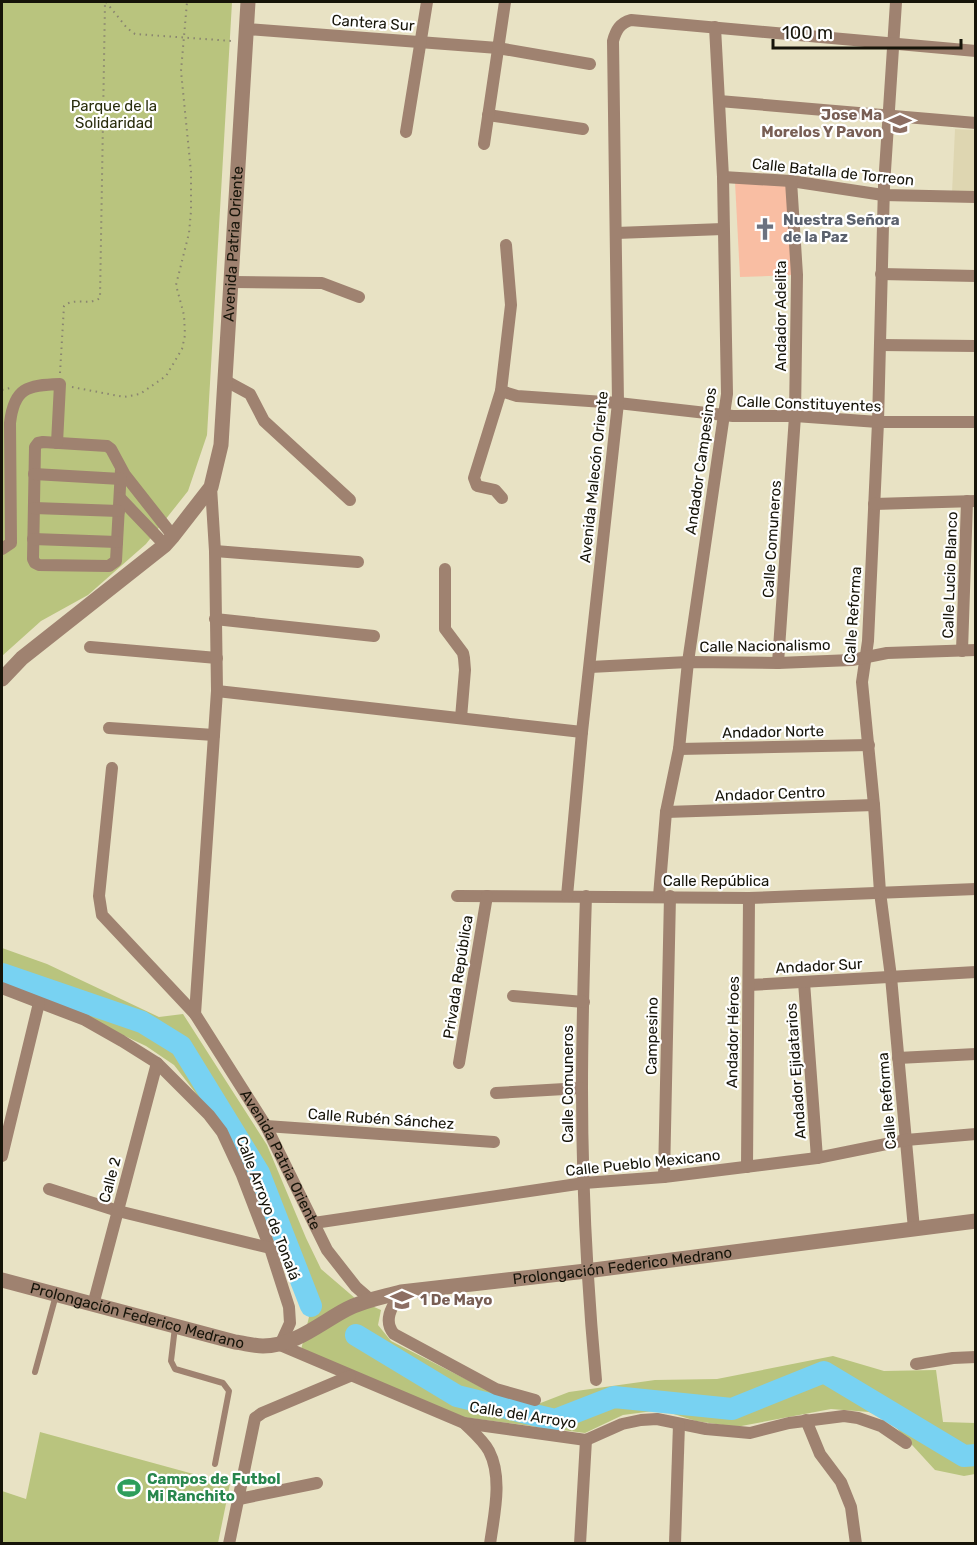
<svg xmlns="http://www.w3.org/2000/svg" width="977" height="1545" viewBox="0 0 977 1545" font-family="Rubik,sans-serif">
  <rect width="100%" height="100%" fill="#e8e2c4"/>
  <!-- built -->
  <path fill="#ded6b1" d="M955 129 975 130V193H952Z"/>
  <!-- green -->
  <path fill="#b9c47e" d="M2 2H232L207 435 188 491 146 544 88 595 41 621 2 656Z
    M2 948 47 964 159 1017 183 1014 267 1145 306 1238 321 1269 356 1299 381 1310 378 1325 391 1341 495 1394 538 1404 569 1392 655 1380 717 1379 833 1356 884 1371 936 1370 943 1422 975 1423V1474L964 1476 935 1470 891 1422 869 1412 831 1409 736 1427 696 1421 661 1410 623 1415 585 1433 462 1417 301 1350 309 1317 228 1135 174 1065 146 1046 55 1003 33 993 2 983Z
    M40 1432 230 1484 218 1543H2V1491L26 1499Z"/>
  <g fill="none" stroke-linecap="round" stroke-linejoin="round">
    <!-- river -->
    <path stroke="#78d2f2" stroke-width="22" d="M2 974 142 1022 181 1046 259 1173 311 1306
      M356 1335 457 1396 555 1420 614 1397 732 1409 824 1372 964 1456 976 1455"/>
  </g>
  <!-- building -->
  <path fill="#f9bea3" d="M735 182 788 183 795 275 740 277Z"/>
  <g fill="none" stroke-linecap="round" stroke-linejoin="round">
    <!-- path -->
    <path stroke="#8a8570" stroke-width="2" stroke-dasharray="1.5 4.5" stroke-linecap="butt" d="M106 2 127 28 135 34 232 41
      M60 373 64 306C74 297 89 306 100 298L105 2
      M72 387 124 397 140 394 166 376 182 349 185 335 184 315 176 285 189 233 191 211V172L181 71 187 2
      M2 390 10 388"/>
    <!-- service -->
    <path stroke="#9f8270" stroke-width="6" d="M175 1327 171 1361 175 1369 223 1383 229 1391 215 1464
      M35 1372 56 1295"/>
    <!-- minor -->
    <g stroke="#9f8270" stroke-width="12">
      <path d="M896 2 884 186 878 422 868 641 862 682 874 805 880 892 891 977 914 1229"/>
      <path d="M247 29 498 48 590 64"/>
      <path d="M719 101 976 123"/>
      <path d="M488 115 583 129"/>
      <path d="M406 132 427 2"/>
      <path d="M484 144 505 2"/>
      <path d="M723 177 791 181 883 195 976 197"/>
      <path d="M616 233 723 229"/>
      <path d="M881 274 976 276"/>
      <path d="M232 282 322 283 359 297"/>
      <path d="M880 345 976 346"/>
      <path d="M226 381 250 394 264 421 350 500"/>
      <path d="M501 391 517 396 618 403 733 416H795L878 422H976"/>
      <path d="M121 469 116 561 109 566 39 565 35 563 33 559 35 447 38 443 43 442 107 446 111 449 125 475 173 536"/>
      <path d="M34 474 121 479"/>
      <path d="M120 498 165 545"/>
      <path d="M502 498 495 490 477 486 474 478 501 391 511 305 506 245"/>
      <path d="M874 504 976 501"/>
      <path d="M34 508 119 511"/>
      <path d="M33 539 117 542"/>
      <path d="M2 549 11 543 10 423C14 388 27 385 60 384L57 443"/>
      <path d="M215 551 358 562"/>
      <path d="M445 569V629L463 653 464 658 465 670 461 718"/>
      <path d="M215 619 374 636"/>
      <path d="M90 647 217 658"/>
      <path d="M962 651 967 501"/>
      <path d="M778 663 795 416 797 275 791 181"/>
      <path d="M590 667 688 662 778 663 852 660 887 653 976 650"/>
      <path d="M217 691 582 732"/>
      <path d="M109 728 214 735"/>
      <path d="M679 749 869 745"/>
      <path id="s1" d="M112 768 99 896 102 915 195 1014 266 1126 327 1250 356 1287 371 1300"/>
      <path d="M666 812 874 805"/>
      <path d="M457 896 749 898 976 889"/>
      <path d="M567 896 582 732 618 403 613 41C616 30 620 23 631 20L976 51"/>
      <path d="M586 896C584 960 582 1024 582 1088 582 1186 587 1283 596 1380"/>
      <path d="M659 896 666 812 679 749 688 662 727 394 723 177 715 27"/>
      <path d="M804 982 817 1158"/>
      <path d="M749 985 976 972"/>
      <path d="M2 988 85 1020 122 1041 157 1063 209 1115 222 1132 242 1175 270 1248 289 1307 290 1323 280 1345 464 1423 586 1440 622 1424 641 1420 657 1419 706 1429 750 1433 789 1423 844 1416 858 1418 881 1426 906 1443"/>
      <path d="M513 996 584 1002"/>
      <path d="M195 1014 217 691 215 551 211 487"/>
      <path d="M898 1058 976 1054"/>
      <path d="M459 1063 487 896"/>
      <path d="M496 1093 582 1088"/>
      <path d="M266 1126 494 1142"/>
      <path d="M2 1156 39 1003"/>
      <path d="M747 1167 749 898"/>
      <path d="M664 1177 670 896"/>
      <path d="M49 1189 118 1211 270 1248"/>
      <path d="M314 1223 584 1183 664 1177 817 1158 906 1140 976 1134"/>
      <path d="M401 1292C393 1305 382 1320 394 1334L496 1389 535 1400"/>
      <path d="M93 1305 157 1063"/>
      <path d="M916 1364 953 1358 976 1357"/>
      <path d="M806 1420 820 1454 841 1482 851 1507 856 1544"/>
      <path d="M464 1423C473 1432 483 1440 489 1451 503 1478 494 1515 490 1544"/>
      <path d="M239 1499 317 1483"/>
      <path d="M229 1544 255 1418 262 1413 350 1376"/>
      <path d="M580 1544 586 1440"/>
      <path d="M675 1544 679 1424"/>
    </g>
    <!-- tertiary -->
    <g stroke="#9f8270" stroke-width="15">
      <path id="s2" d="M2 679 22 658 165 545 173 536 211 487 221 445 248 2"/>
      <path id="s3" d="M2 1280 235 1342C244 1343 254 1346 263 1346 295 1346 320 1323 347 1309 364 1300 383 1297 401 1292L586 1271 976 1221"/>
    </g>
  </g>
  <!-- icons -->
  <defs>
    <g id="school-bare" transform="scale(1.8)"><path d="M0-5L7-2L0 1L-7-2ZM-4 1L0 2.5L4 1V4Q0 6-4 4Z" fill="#8d6e63" stroke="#fff" stroke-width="2.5" paint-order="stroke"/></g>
    <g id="church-bare" transform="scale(1.8)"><path d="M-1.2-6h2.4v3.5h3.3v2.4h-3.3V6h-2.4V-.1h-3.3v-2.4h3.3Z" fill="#6b7280" stroke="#fff" stroke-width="2.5" paint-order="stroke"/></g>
    <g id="stadium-bare" transform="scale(1.8)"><path d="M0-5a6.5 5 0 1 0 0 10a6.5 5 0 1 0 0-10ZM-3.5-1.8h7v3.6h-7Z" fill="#2e9e5b" stroke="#fff" stroke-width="2.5" paint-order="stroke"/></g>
  </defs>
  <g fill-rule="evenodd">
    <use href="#school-bare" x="900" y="124"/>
    <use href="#church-bare" x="765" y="229"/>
    <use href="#school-bare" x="402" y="1300"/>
    <use href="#stadium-bare" x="129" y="1488"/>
  </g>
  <g text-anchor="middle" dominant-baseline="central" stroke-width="4.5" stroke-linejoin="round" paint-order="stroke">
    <!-- street labels -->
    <g font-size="15" fill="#161409" stroke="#fff">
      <text transform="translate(373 23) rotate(4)">Cantera Sur</text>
      <text transform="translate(833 172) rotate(6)">Calle Batalla de Torreon</text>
      <text stroke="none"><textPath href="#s2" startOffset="530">Avenida Patria Oriente</textPath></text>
      <text transform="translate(781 316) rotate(-90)">Andador Adelita</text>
      <text transform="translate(809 404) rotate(2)">Calle Constituyentes</text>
      <text transform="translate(701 461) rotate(-82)">Andador Campesinos</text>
      <text transform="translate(594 477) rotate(-84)">Avenida Malecón Oriente</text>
      <text transform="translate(772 539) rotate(-86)">Calle Comuneros</text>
      <text transform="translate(950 575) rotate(-88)">Calle Lucio Blanco</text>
      <text transform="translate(853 615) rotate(-86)">Calle Reforma</text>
      <text transform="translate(765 646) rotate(-1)">Calle Nacionalismo</text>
      <text transform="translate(773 732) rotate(-1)">Andador Norte</text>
      <text transform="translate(770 794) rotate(-2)">Andador Centro</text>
      <text x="716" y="881">Calle República</text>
      <text transform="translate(819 966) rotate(-3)">Andador Sur</text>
      <text transform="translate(458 977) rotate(-81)">Privada República</text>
      <text transform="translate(733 1032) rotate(-89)">Andador Héroes</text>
      <text transform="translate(652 1036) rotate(-89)">Campesino</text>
      <text transform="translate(796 1071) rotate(-94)">Andador Ejidatarios</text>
      <text transform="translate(568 1084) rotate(-90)">Calle Comuneros</text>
      <text transform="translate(887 1101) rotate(-95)">Calle Reforma</text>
      <text transform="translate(381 1119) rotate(4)">Calle Rubén Sánchez</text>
      <text stroke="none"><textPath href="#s1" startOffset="453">Avenida Patria Oriente</textPath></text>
      <text transform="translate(643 1163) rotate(-6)">Calle Pueblo Mexicano</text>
      <text transform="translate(110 1180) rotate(-75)">Calle 2</text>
      <text transform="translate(268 1208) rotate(69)">Calle Arroyo de Tonalá</text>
      <text stroke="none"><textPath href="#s3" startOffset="642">Prolongación Federico Medrano</textPath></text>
      <text stroke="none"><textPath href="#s3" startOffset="140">Prolongación Federico Medrano</textPath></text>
      <text transform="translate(523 1415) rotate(9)">Calle del Arroyo</text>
    </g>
    <!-- park labels -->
    <g font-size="15" fill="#292d0c" stroke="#fff">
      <text x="114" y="106">Parque de la<tspan x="114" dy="17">Solidaridad</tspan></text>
    </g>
    <!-- education labels -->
    <g font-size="15" font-weight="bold" fill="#785e54" stroke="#fff" text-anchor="end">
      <text x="882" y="115">Jose Ma<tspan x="882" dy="17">Morelos Y Pavon</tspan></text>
      <text x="420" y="1300" text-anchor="start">1 De Mayo</text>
    </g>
    <!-- worship labels -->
    <g font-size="15" font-weight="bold" fill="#5b616d" stroke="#fff" text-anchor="start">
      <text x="783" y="220">Nuestra Señora<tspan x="783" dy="17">de la Paz</tspan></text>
    </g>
    <!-- leisure labels -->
    <g font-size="15" font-weight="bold" fill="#27864d" stroke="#fff" text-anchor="start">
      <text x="147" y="1479">Campos de Futbol<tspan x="147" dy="17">Mi Ranchito</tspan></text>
    </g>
  </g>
  <!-- border -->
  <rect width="977" height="1545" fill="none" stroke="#161409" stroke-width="6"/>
  <!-- scale -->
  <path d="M773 39v9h188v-9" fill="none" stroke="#161409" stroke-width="3"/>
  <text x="782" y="39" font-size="18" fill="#161409" stroke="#ffffff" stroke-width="4.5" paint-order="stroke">100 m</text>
</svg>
